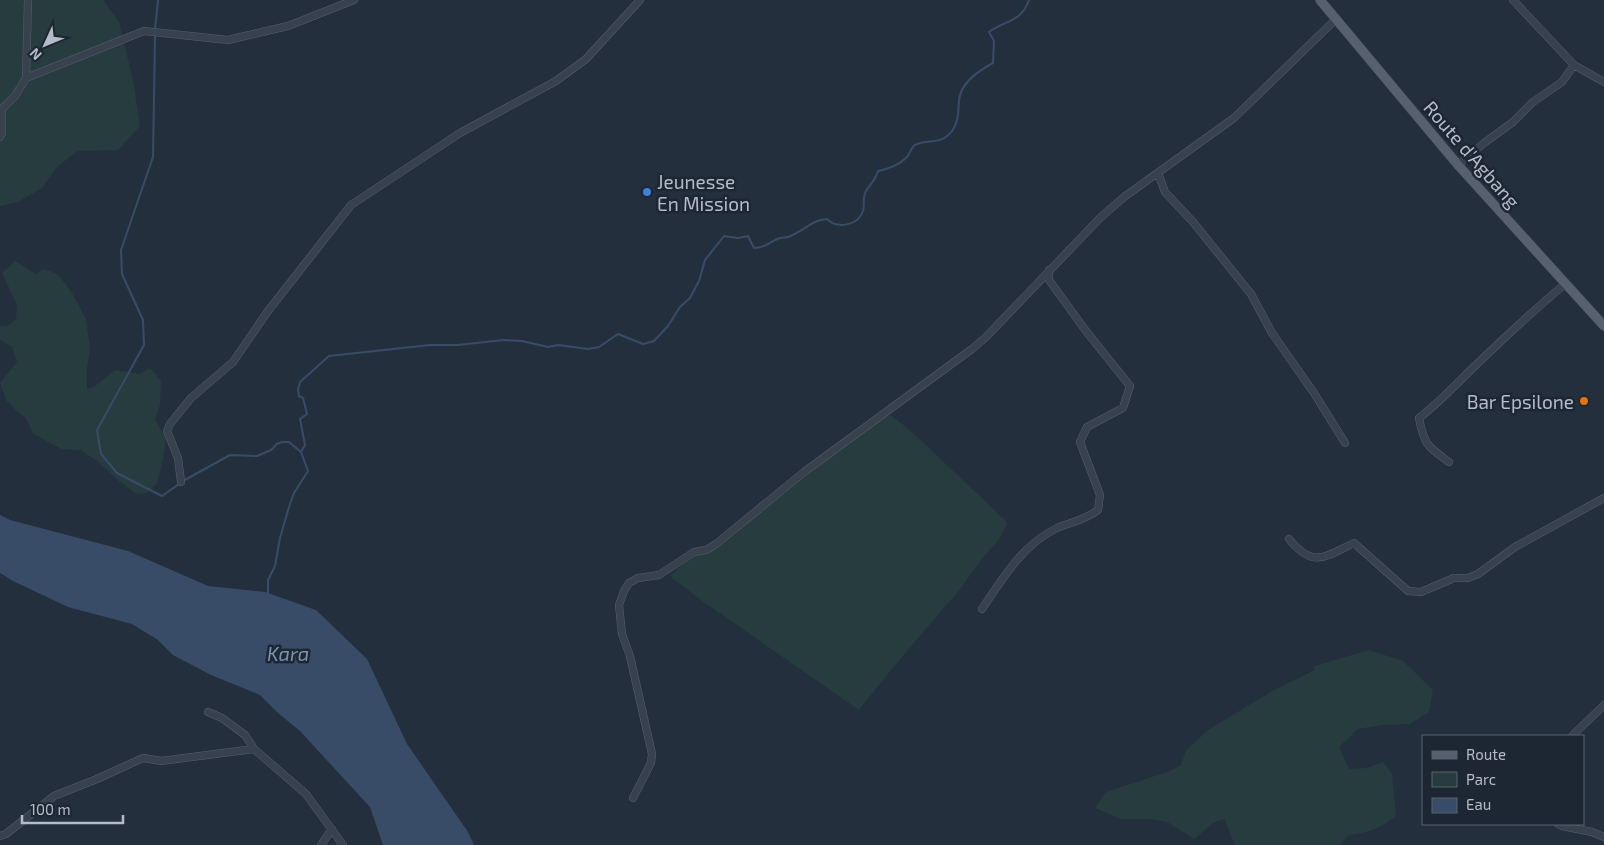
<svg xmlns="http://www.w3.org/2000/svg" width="1604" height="845" viewBox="0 0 1604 845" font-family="'Exo 2',sans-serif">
  <rect width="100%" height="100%" fill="#242f3e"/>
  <!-- green -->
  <path fill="#263c3f" d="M0 0H103L119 22 133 80 140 126 118 150 77 151 56 168 42 188 18 202 0 206Z
    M15 261 36 274 43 269 58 274 72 293 86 319 90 349 87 368V389L94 387 115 370 140 374 150 368 161 381 160 405 155 419 166 439 163 459 157 483 147 493 137 494 119 481 96 460 80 450 62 449 33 434 26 418 18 412 6 400 0 383 17 362 12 347 0 340V326L9 325 16 319 17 305 2 273Z
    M886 415 892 416 911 431 1007 522C1002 540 993 545 982 559 973 570 966 582 957 593 923 632 890 670 859 710L701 600 672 578 671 575 694 555 707 551 825 459Z
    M1369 650 1403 661 1433 690 1429 712 1410 724 1383 725 1358 729 1339 747 1349 769 1367 768 1383 762 1392 774 1396 816C1381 828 1368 833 1349 835L1340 845H1235L1224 819 1213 823 1194 839 1167 822 1150 819H1121L1095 808 1106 792 1167 772 1180 766 1187 749 1208 730 1274 690 1315 670 1314 666Z"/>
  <!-- water -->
  <path fill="#394c67" d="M0 515 10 520 128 551 208 586 265 592 316 610 367 659 407 744 468 832 474 845H383L370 807 300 731 277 712 260 695 211 675 173 655 158 640 132 624 68 607 13 581 0 573Z"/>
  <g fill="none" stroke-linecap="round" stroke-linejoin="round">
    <!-- stream -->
    <path stroke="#394c67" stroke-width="2" d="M155 30 158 0
      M155 35 153 157 121 250 122 274 143 320 144 345 97 430 101 454 117 473 162 496 179 484
      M301 452 305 445 300 419 307 414 303 398 299 396 298 389 300 382 329 356 430 345H458L503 340 522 341 548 347 558 345 588 349 599 347 618 334 643 344 654 341 668 326 680 307 690 298 699 281 705 260 724 236 738 238 748 236 754 248C767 248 770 241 780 238 783 237 785 238 788 237 803 232 811 220 827 219 837 229 858 226 863 211 865 204 862 198 866 191 870 184 875 181 878 171 887 169 899 165 906 158 911 154 910 146 917 144 930 139 941 145 952 131 959 122 958 111 959 101 960 83 978 71 993 63L994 41 989 32C1005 20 1021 23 1029 0
      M183 481 230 455 257 456 271 450 277 444 282 442H289L301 452 308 471 294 493 289 507 280 538 275 566 268 580V595"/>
    <!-- minor casing -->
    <g stroke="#565f6c" stroke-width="8">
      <path id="minor" d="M1513 0 1574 65 1604 82
        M26 78 144 31 228 40 288 26 354 0
        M0 137 2 133V109L15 96 26 78 28 0
        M1458 165 1484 143 1513 122 1533 102 1562 82 1574 65
        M1158 173 1165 192 1193 222 1251 294 1272 333 1314 393 1345 443
        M1449 462C1428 447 1424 445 1419 418 1440 402 1457 383 1476 365 1505 337 1534 310 1565 284
        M181 482 178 458 167 431 170 424 191 398 233 362 268 311 351 205 460 133 556 81 586 59 640 0
        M1289 539C1313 568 1323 558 1354 543L1408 591 1421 592 1454 578H1468L1478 574 1515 547 1604 498
        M982 609C1003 578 1022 545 1057 528 1071 522 1085 520 1098 510L1100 495 1080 442 1087 427 1123 408 1130 386 1086 331 1049 280V270
        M208 712 222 718 245 735 254 749 306 794 343 845
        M1572 736 1604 705
        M633 798 651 763 652 754 630 656 622 634 619 605 624 591 629 583 638 578 659 575 694 552 706 550 716 544 804 472 972 349 986 337 1100 218 1124 197 1234 118 1336 19
        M1558 824 1562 826 1592 832 1604 837
        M0 836 6 834 54 796 97 779 143 758 161 761 254 749
        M321 845 332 829"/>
    </g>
    <!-- major casing -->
    <g stroke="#414a57" stroke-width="10">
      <path id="major" d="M1320 0 1458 165 1604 326"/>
    </g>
    <!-- minor -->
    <use href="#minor" stroke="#38414e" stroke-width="7"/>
    <!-- major -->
    <use href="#major" stroke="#56606e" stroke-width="9"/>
  </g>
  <!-- markers -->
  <circle fill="#3f7fe0" stroke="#1d2633" stroke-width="2" cx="647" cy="192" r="5"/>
  <circle fill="#e8710a" stroke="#1d2633" stroke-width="2" cx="1584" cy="401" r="5"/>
  <g text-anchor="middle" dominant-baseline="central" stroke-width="5" stroke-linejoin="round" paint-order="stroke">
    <!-- street labels -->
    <g font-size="19" fill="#b4bcc9" stroke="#1d2633">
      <text transform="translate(1472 154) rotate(49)">Route d'Agbang</text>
    </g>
    <!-- poi labels -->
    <g font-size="19" fill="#b4bcc9" stroke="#1d2633" text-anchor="start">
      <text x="657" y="181">Jeunesse<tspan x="657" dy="22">En Mission</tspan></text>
      <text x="1574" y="401" text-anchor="end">Bar Epsilone</text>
    </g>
    <!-- water labels -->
    <g font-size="20" font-style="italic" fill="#7c92b1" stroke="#1d2633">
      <text x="288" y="653">Kara</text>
    </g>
  </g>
  <!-- legend -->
  <rect x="1422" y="735" width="162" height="90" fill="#1d2633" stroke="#59626f"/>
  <rect x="1432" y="751" width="25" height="8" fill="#56606e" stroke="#59626f"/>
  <text x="1466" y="760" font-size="15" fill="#b4bcc9">Route</text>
  <rect x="1432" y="772" width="25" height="15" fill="#263c3f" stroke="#59626f"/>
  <text x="1466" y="785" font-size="15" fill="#b4bcc9">Parc</text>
  <rect x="1432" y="798" width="25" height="15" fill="#394c67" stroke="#59626f"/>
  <text x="1466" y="810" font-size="15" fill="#b4bcc9">Eau</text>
  <!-- north arrow -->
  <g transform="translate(45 45) rotate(226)" stroke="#1d2633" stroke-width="4" paint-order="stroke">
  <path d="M0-4L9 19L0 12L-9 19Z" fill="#b4bcc9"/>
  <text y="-8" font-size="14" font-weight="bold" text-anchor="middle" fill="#b4bcc9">N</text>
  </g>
  <!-- scale -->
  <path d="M22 815v8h101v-8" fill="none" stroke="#b4bcc9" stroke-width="2.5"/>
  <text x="30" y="815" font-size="15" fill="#b4bcc9" stroke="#1d2633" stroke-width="4" paint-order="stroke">100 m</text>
</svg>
